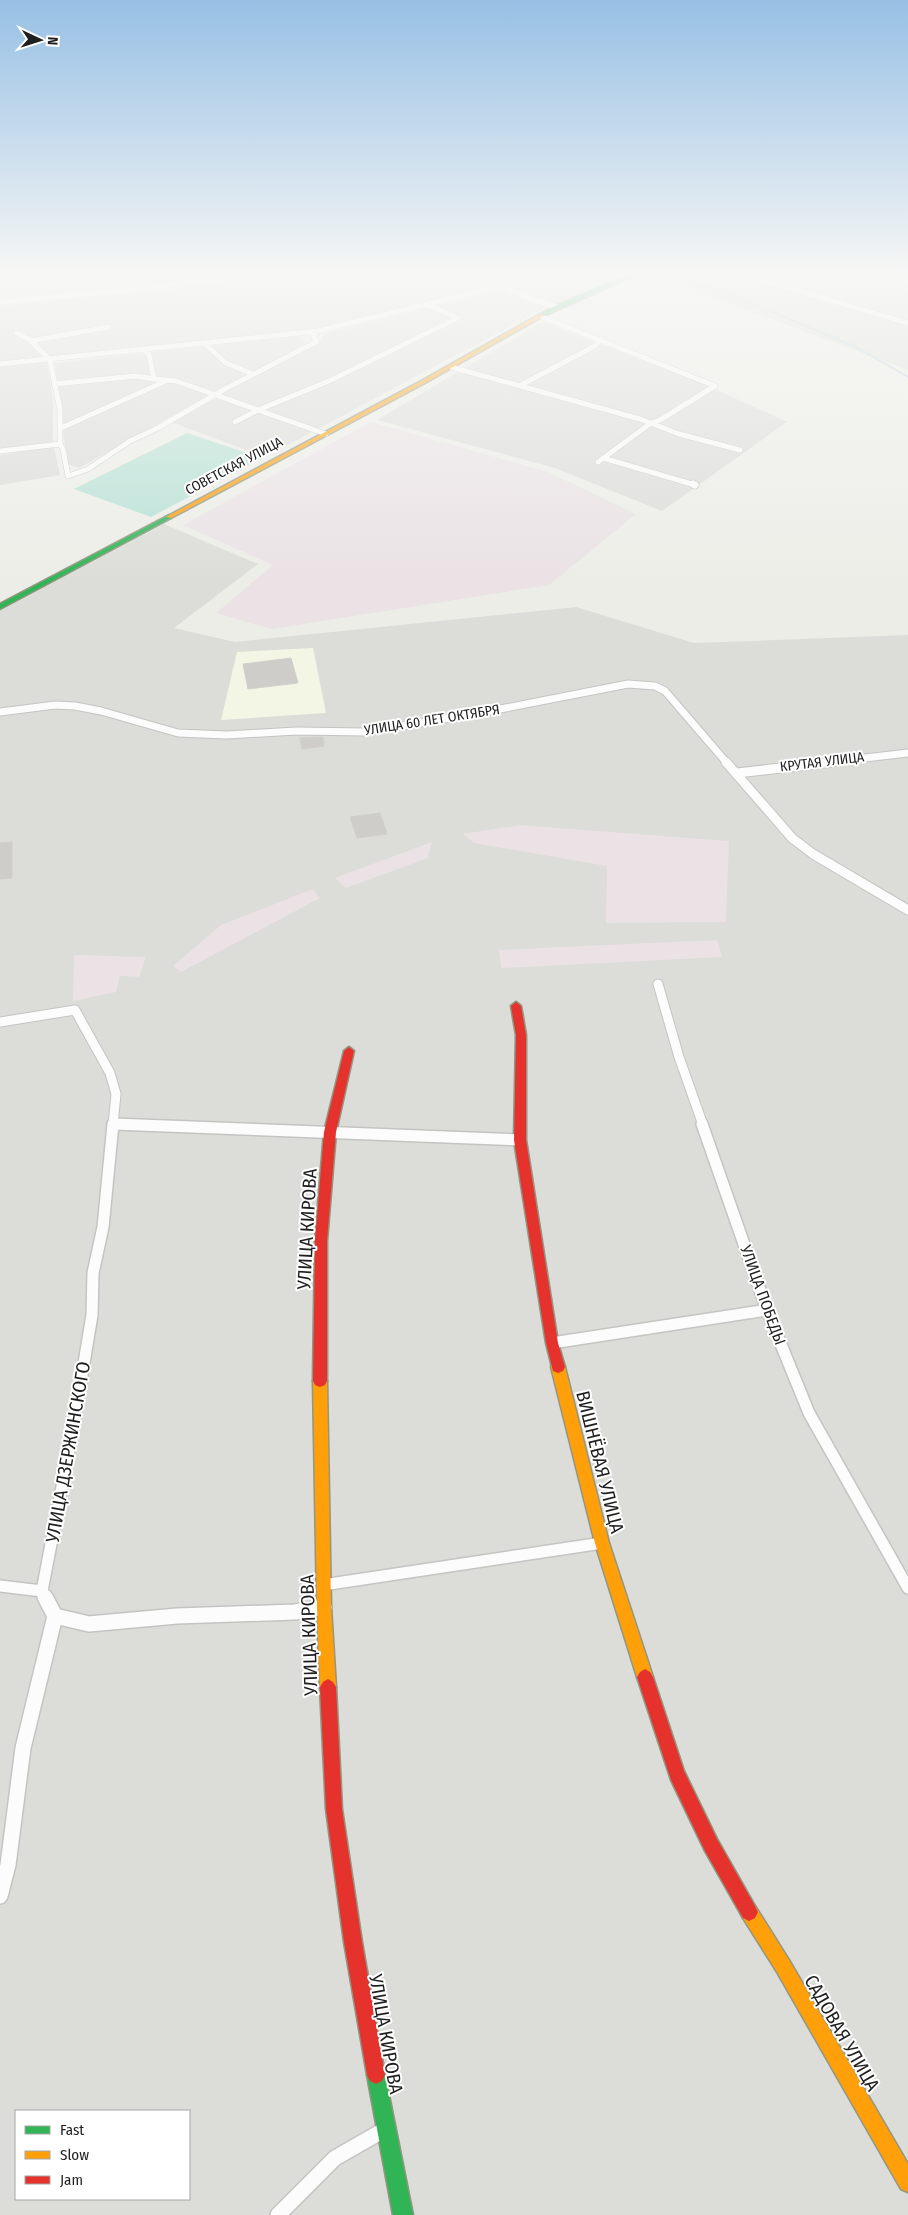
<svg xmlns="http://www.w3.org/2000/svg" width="908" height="2215" viewBox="0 0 908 2215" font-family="'Fira Sans Condensed',sans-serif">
  <rect width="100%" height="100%" fill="#edede8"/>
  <!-- residential -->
  <path fill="#dcdcd9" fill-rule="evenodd" d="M0 272H248L218 278 0 299Z
    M274 272H464L491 285 384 314 310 331 0 362V306L205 286Z
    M476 272H632L553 304Z
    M908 272V370L648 273 650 272Z
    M501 290 546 307 265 457 171 422 321 340 324 334Z
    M542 322 706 385 787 422 662 511 555 468 377 420Z
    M298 336 305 342 280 359 193 404 79 468 67 464 55 363Z
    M47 362 53 401V443L0 449V366Z
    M54 447 60 475 0 485V455Z
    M164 524 258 564 174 628 235 642 576 607 694 643 908 635V2215H0V611ZM16 2111H189V2199H16Z"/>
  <!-- industrial -->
  <path fill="#eae2e5" d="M371 422 548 472 636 514 549 585 272 629 216 613 273 565 183 525Z
    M520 825 729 841 726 922 606 923 607 866 474 843 463 834Z
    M432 842 428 858 346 888 335 878Z
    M313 889 320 898 181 972 173 966 221 925Z
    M717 940 722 957 501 968 499 950Z
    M74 955 146 957 139 977 120 976 116 992 73 1001Z"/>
  <!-- education -->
  <path fill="#f4f6e5" d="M313 648 326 713 221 720 237 652Z"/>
  <!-- pitch -->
  <path fill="#b7e1d5" d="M187 433 262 458 151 517 74 489Z"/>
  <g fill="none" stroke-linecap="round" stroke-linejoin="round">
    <!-- stream -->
    <path stroke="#bed2de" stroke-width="2" d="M648 272 715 289 770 311 856 347 908 377"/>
  </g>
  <!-- building -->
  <path fill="#cecdc9" stroke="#d0cfca" d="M291 658 298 683 248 689 243 664Z
    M323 737 324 746 302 749 300 738Z
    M380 813 387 834 357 838 350 817Z
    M12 842V878L0 879V843Z"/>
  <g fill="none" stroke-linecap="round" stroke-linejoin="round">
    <!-- street-far4 casing -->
    <g stroke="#c4c4c2" stroke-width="6">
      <path id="street-far4" d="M473 272 531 299 557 307
        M734 272 908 323
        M880 272 908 280
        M0 302 131 290 262 272
        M542 317 715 386
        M17 333 31 341 50 360 60 410V444L63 449 68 476 88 469 130 441 158 428 223 390 316 342 313 335 318 331
        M31 341 109 327
        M205 344 226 363 253 374
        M145 351 149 355 154 379 176 381 326 434
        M0 364 318 331 501 286
        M451 367 640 419 679 434 740 450
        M54 384 136 376 154 379
        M521 385 595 346 601 339
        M235 422 258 410 329 381 458 318 428 305
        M61 428 166 381
        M0 451 60 444
        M603 458 695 485
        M598 462 651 423 660 420 715 386"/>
    </g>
    <!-- street-far3 casing -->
    <g stroke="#c4c4c2" stroke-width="9">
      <path id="street-far3" d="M693 484 695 485
        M0 712 55 705 75 706 101 711 178 733 227 735 296 731 366 732 480 713 628 684 655 686 665 691 727 763
        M822 763 908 753"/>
    </g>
    <!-- street-far2 casing -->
    <g stroke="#c4c4c2" stroke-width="11">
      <path id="street-far2" d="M726 762 792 838 813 854 908 910
        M737 773 833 762
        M658 984 679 1057 703 1125
        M0 1022 75 1010 110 1073 116 1094 113 1125
        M114 1124 134 1125"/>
    </g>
    <!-- street-far1 casing -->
    <g stroke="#c4c4c2" stroke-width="14">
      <path id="street-far1" d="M114 1124 520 1140
        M702 1124 767 1310 809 1413 908 1588
        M552 1343 767 1310
        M323 1585 602 1543
        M0 1586 42 1591
        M46 1598 42 1591 73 1429 92 1315 93 1273 103 1227 113 1124"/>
    </g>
    <!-- street casing -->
    <g stroke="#c4c4c2" stroke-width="18">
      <path id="street" d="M55 1616 89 1624 177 1616 295 1612 324 1607
        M0 1896 8 1865 23 1748 55 1616 45 1597
        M278 2215 335 2158 384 2130"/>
    </g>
    <!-- fast casing -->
    <g stroke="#929781" stroke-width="3">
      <path id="fast" d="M636 272H643L544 316 539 315 555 306Z
        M169 515 171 516V518L0 609V604Z
        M376 2066 382 2069 385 2075 413 2215H393L367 2075 370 2069Z"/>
    </g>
    <!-- slow casing -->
    <g stroke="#929781" stroke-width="3">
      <path id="slow" d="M540 314 545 315 425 383 171 518 166 517 421 381Z
        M558 1361 563 1363 565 1367 609 1543 653 1677 650 1682 645 1685 640 1682 637 1677 595 1543 551 1367 553 1363Z
        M320 1375 325 1377 327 1381 331 1607 336 1687 333 1692 328 1695 323 1692 320 1687 317 1607 313 1381 315 1377Z
        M749 1903 755 1906 789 1960 908 2164V2192L901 2189 777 1972 743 1918 740 1912 743 1906Z"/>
    </g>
    <!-- jam casing -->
    <g stroke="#929781" stroke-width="3">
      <path id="jam" d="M516 1002 521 1006 526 1035V1140L558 1343 565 1367 563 1371 558 1373 553 1371 546 1343 514 1140 516 1035 511 1006Z
        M349 1047 354 1051 336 1132 327 1241V1381L325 1385 320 1387 315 1385 313 1381 315 1241 324 1132 344 1051Z
        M645 1669 650 1672 653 1677 684 1771 717 1839 755 1906 758 1912 755 1918 749 1921 743 1918 705 1851 671 1780 637 1677 640 1672Z
        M328 1679 333 1682 336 1687 342 1809 362 1942 385 2075 382 2081 376 2084 370 2081 367 2075 344 1942 326 1809 320 1687 323 1682Z"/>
    </g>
    <!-- street-far4 -->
    <use href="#street-far4" stroke="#fcfcfc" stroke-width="5"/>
    <!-- street-far3 -->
    <use href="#street-far3" stroke="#fcfcfc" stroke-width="7"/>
    <!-- street-far2 -->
    <use href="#street-far2" stroke="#fcfcfc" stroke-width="9"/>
    <!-- street-far1 -->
    <use href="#street-far1" stroke="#fcfcfc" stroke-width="11"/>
    <!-- street -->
    <use href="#street" stroke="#fcfcfc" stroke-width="15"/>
    <!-- fast -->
    <use href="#fast" fill="#30b455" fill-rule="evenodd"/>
    <!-- slow -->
    <use href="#slow" fill="#ff9f0a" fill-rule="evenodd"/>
    <!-- jam -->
    <use href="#jam" fill="#e5322d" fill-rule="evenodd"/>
  </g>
  <!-- sky -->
  <linearGradient id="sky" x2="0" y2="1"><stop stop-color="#97c0e4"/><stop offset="0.47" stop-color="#f7f7f5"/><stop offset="1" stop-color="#f7f7f5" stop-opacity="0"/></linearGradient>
  <rect width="908" height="583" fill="url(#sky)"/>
  <g text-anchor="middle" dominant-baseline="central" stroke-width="4" stroke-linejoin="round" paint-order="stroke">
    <!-- far-street labels -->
    <g font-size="14" fill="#1f1f1f" stroke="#fff">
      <text transform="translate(234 466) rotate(-28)">СОВЕТСКАЯ УЛИЦА</text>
      <text transform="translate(432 720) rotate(-9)">УЛИЦА 60 ЛЕТ ОКТЯБРЯ</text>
      <text transform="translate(822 762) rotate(-7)">КРУТАЯ УЛИЦА</text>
    </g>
    <!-- street labels -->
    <g font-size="16" fill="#1f1f1f" stroke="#fff">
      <text transform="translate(763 1295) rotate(70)">УЛИЦА ПОБЕДЫ</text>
    </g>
    <!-- near-street labels -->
    <g font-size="19" fill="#1f1f1f" stroke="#fff">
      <text transform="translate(307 1229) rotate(-87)">УЛИЦА КИРОВА</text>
      <text transform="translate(68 1452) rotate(-80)">УЛИЦА ДЗЕРЖИНСКОГО</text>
      <text transform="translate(600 1462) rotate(76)">ВИШНЁВАЯ УЛИЦА</text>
      <text transform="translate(309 1635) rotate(-92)">УЛИЦА КИРОВА</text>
      <text transform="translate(842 2033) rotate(60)">САДОВАЯ УЛИЦА</text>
      <text transform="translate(386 2034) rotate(80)">УЛИЦА КИРОВА</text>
    </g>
  </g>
  <!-- legend -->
  <rect x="15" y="2110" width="175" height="90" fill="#ffffff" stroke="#a5a5a5"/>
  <rect x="25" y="2126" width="25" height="8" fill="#30b455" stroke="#a5a5a5"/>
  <text x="60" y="2135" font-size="15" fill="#1f1f1f">Fast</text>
  <rect x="25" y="2151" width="25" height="8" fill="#ff9f0a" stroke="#a5a5a5"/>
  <text x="60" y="2160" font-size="15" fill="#1f1f1f">Slow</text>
  <rect x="25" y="2176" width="25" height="8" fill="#e5322d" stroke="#a5a5a5"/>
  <text x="60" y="2185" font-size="15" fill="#1f1f1f">Jam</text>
  <!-- north arrow -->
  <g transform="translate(40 40) rotate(94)" stroke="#ffffff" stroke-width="4" paint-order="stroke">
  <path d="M0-4L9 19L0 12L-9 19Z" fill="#1f1f1f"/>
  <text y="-8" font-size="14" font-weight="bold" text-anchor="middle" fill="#1f1f1f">N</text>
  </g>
</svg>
